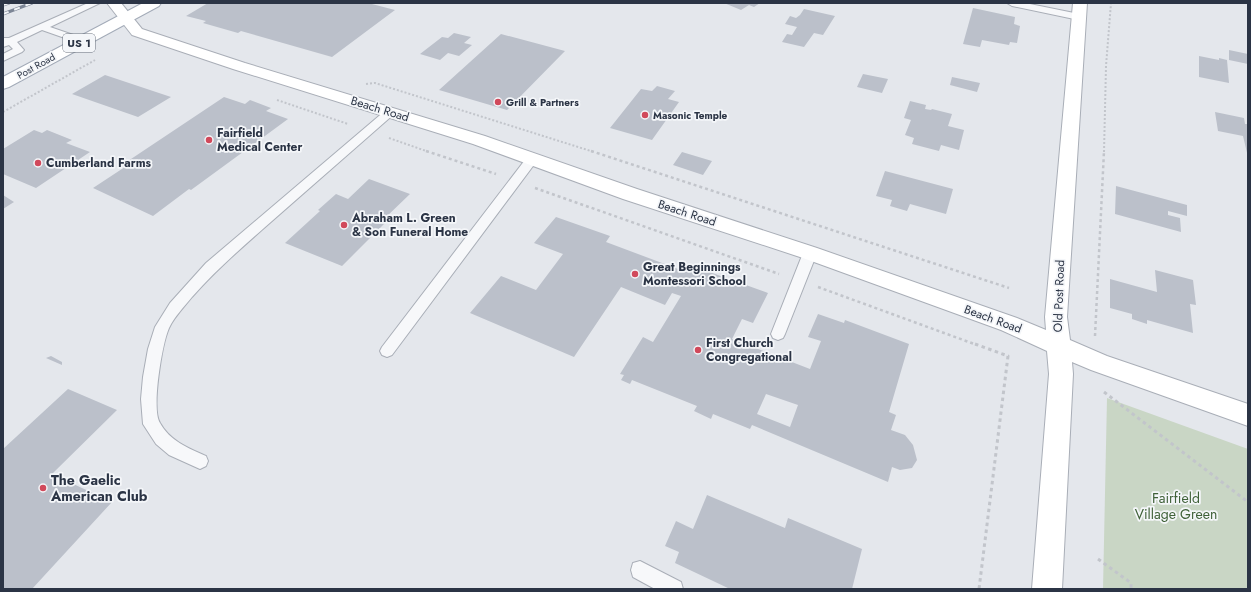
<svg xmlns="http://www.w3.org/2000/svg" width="1251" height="592" viewBox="0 0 1251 592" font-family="Jost,sans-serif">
  <rect width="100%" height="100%" fill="#e4e7ec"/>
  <!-- green -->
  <path fill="#c9d6c5" d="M1107 398 1248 449V589H1103Z"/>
  <!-- building -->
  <path fill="#bbc0ca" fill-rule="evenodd" d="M208 3H368L395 10 332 57 241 31 238 33 203 23 206 21 186 16Z
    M724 3H760L754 7 749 5 741 10Z
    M973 8 1015 17 1014 24 1020 26 1017 43 1010 42 1009 45 982 40 980 47 963 44Z
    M804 9 835 16 823 35 814 33 804 47 782 42 787 34 792 35 797 27 785 24 790 16 796 18 800 15Z
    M454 33 471 37 464 43 472 45 459 56 448 53 440 60 420 54 442 37 448 38Z
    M501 34 565 51 507 110 439 90Z
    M1229 50 1248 54V64L1229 60Z
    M1199 56 1219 60V58L1227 60 1229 83 1199 77Z
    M863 74 888 79 882 93 857 87Z
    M105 75 171 97 138 117 72 94Z
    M952 77 980 83 977 92 950 85Z
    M657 86 675 91 668 99 679 102 652 140 610 128 641 89 652 91Z
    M224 97 245 104 250 100 271 108 266 111 288 119 191 190 189 189 153 216 93 188 131 163 128 161Z
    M910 101 926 105 925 109 931 110 932 109 952 114 948 126 964 130 959 150 941 145 939 151 912 144 914 138 905 135 911 120 904 118Z
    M1215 112 1244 118 1245 124H1248V157L1243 136 1218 131Z
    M34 130 42 133 47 130 72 140 66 143 90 152 36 188 3 174V149Z
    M682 152 712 161 703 175 673 165Z
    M885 171 953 189 946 214 910 204 907 211 890 206 892 200 876 196Z
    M369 179 410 194 384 219 388 220 342 266 285 243 320 211 318 210 336 194 348 199Z
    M1116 186 1187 205V216L1168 211V215L1180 218 1181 232 1115 214Z
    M3 195 14 202 3 209Z
    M556 217 610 236 606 242 686 272 690 265 768 293 753 323 742 319 732 339 810 369 821 341 808 337 818 314 844 323 845 320 909 344 889 412 896 415 891 430 905 435 913 445 917 460 912 468 900 470 892 467 888 482 752 425 750 429 713 414 711 419 694 411 697 406 632 380 630 384 621 380 624 375 620 374 643 337 653 342 681 296 672 293 665 305 621 287 574 357 470 313 501 276 536 290 563 254 534 243ZM766 394 798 405 790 427 757 414Z
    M1155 270 1193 280 1196 305 1190 304 1193 333 1147 320V324L1132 319V314L1110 308V279L1157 292Z
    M51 356 62 362V365L46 358Z
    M68 389 117 410 52 474 112 502 32 589H3V449Z
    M707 495 785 528 788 518 862 549 852 589H730L675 563 679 552 665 546 676 521 693 529Z"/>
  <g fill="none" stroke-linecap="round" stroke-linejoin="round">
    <!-- lane casing -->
    <g stroke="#a9aeb7" stroke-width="2">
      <path id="lane" d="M88 3H100L50 27 85 39 87 41 85 43H79L42 30 17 42 24 50 22 52 3 61V54L13 49 9 45 3 47V38H9Z
        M1007 3H1025L1079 14 1084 17 1079 20 1012 6Z
        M390 109 395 112 394 114C351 152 307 190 264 228 238 251 215 271 192 297 184 307 174 317 169 328 162 344 151 409 160 423 170 441 188 448 206 456L208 461 206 466 200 469 169 455 156 444 143 424 141 399 143 377 148 349 155 327 170 303 206 263 386 110Z
        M532 155 536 156 538 159 536 162 392 355 387 357 382 355 380 351 382 347 528 156Z
        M810 248 815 250 817 253 785 334 783 338 778 340 773 338 771 334 803 253 805 250Z
        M640 561 681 582 683 589H655L633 577 631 570 633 563Z"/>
    </g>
    <!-- secondary casing -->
    <g stroke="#a9aeb7" stroke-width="2">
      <path id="secondary" d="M107 3H121L142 29 245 63 485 136 637 189 817 248 1017 318 1046 330 1045 317 1073 3H1087L1067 317 1070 340 1107 356 1248 404V426L1091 370 1072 362 1073 374 1062 589H1032L1049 374 1047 351 1001 330 803 258 623 199 473 144 233 69 132 35Z"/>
    </g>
    <!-- primary casing -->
    <g stroke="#a3abb8" stroke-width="2">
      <path id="primary" d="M143 3H161L159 6 9 87 3 89V77Z"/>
    </g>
    <!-- path-far2 -->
    <path stroke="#c2c5cb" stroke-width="2" stroke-dasharray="2 2" stroke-linecap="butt" d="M366 84 375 83 594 152
      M277 100 348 124
      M3 112 95 60
      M389 138 429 152
      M1104 152 1106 66 1111 3"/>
    <!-- path-far1 -->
    <path stroke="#c2c5cb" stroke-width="2.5" stroke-dasharray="3 3" stroke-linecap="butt" d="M426 151 496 174
      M591 151 1009 288
      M535 188 779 274
      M818 287 977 345
      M1095 336 1104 151"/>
    <!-- path -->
    <path stroke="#c2c5cb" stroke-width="3" stroke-dasharray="3.5 3.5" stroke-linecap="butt" d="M975 344 1008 356 979 589
      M1104 392 1248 502
      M1098 559 1131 583V589"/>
    <!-- lane -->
    <use href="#lane" fill="#f7f8fa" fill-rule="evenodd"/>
    <!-- secondary -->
    <use href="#secondary" fill="#fff" fill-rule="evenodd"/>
    <!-- primary -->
    <use href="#primary" fill="#fff" fill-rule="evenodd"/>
    <!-- rail casing -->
    <g stroke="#7d8696" stroke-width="3">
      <path id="rail" d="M3 5 9 3
        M3 14 32 3"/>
    </g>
    <!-- rail -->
    <use href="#rail" stroke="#f4f6f9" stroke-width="2" stroke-dasharray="6" stroke-linecap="butt"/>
  </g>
  <!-- markers -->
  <g fill="#d1495b" stroke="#f4f6f9" stroke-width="1.5">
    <circle cx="498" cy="102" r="4"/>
    <circle cx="645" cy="115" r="4"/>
    <circle cx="209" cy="140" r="4"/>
    <circle cx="38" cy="163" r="4"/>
    <circle cx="344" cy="225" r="4"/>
    <circle cx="635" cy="274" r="4"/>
    <circle cx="698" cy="350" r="4"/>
    <circle cx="43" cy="488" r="4"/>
  </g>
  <g text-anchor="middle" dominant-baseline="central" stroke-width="3.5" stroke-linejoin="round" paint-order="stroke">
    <!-- far-street labels -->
    <g font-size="10" fill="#2b3445" stroke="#f4f6f9">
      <text transform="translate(36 66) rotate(-29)">Post Road</text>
    </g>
    <!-- far-poi labels -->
    <g font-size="10" font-weight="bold" fill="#2b3445" stroke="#f4f6f9" text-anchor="start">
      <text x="506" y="102">Grill &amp; Partners</text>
      <text x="653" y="115">Masonic Temple</text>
    </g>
    <!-- shield labels -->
    <rect fill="#f4f6f9" stroke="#676e7b" stroke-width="1" x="63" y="34" width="32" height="18" rx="3"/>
    <g font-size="11" font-weight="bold" fill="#2b3445">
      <text x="79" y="43">US 1</text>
    </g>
    <!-- street labels -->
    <g font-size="12" fill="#2b3445" stroke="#f4f6f9">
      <text transform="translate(380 109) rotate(17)">Beach Road</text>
      <text transform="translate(687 213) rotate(18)">Beach Road</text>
      <text transform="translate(1059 296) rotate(-88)">Old Post Road</text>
      <text transform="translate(993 319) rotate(20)">Beach Road</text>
    </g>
    <!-- poi labels -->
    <g font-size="12" font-weight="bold" fill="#2b3445" stroke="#f4f6f9" text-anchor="start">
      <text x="217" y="133">Fairfield<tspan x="217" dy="14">Medical Center</tspan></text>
      <text x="46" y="163">Cumberland Farms</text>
      <text x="352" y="218">Abraham L. Green<tspan x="352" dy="14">&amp; Son Funeral Home</tspan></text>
      <text x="643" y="267">Great Beginnings<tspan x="643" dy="14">Montessori School</tspan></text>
      <text x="706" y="343">First Church<tspan x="706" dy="14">Congregational</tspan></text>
    </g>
    <!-- near-poi labels -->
    <g font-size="14" font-weight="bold" fill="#2b3445" stroke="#f4f6f9" text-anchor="start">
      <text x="51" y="480">The Gaelic<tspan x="51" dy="16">American Club</tspan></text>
    </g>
    <!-- near-park labels -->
    <g font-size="14" fill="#3f6138" stroke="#f4f6f9">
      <text x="1176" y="498">Fairfield<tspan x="1176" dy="16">Village Green</tspan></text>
    </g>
  </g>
  <!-- border -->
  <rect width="1251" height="592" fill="none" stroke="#2b3445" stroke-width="8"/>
</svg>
